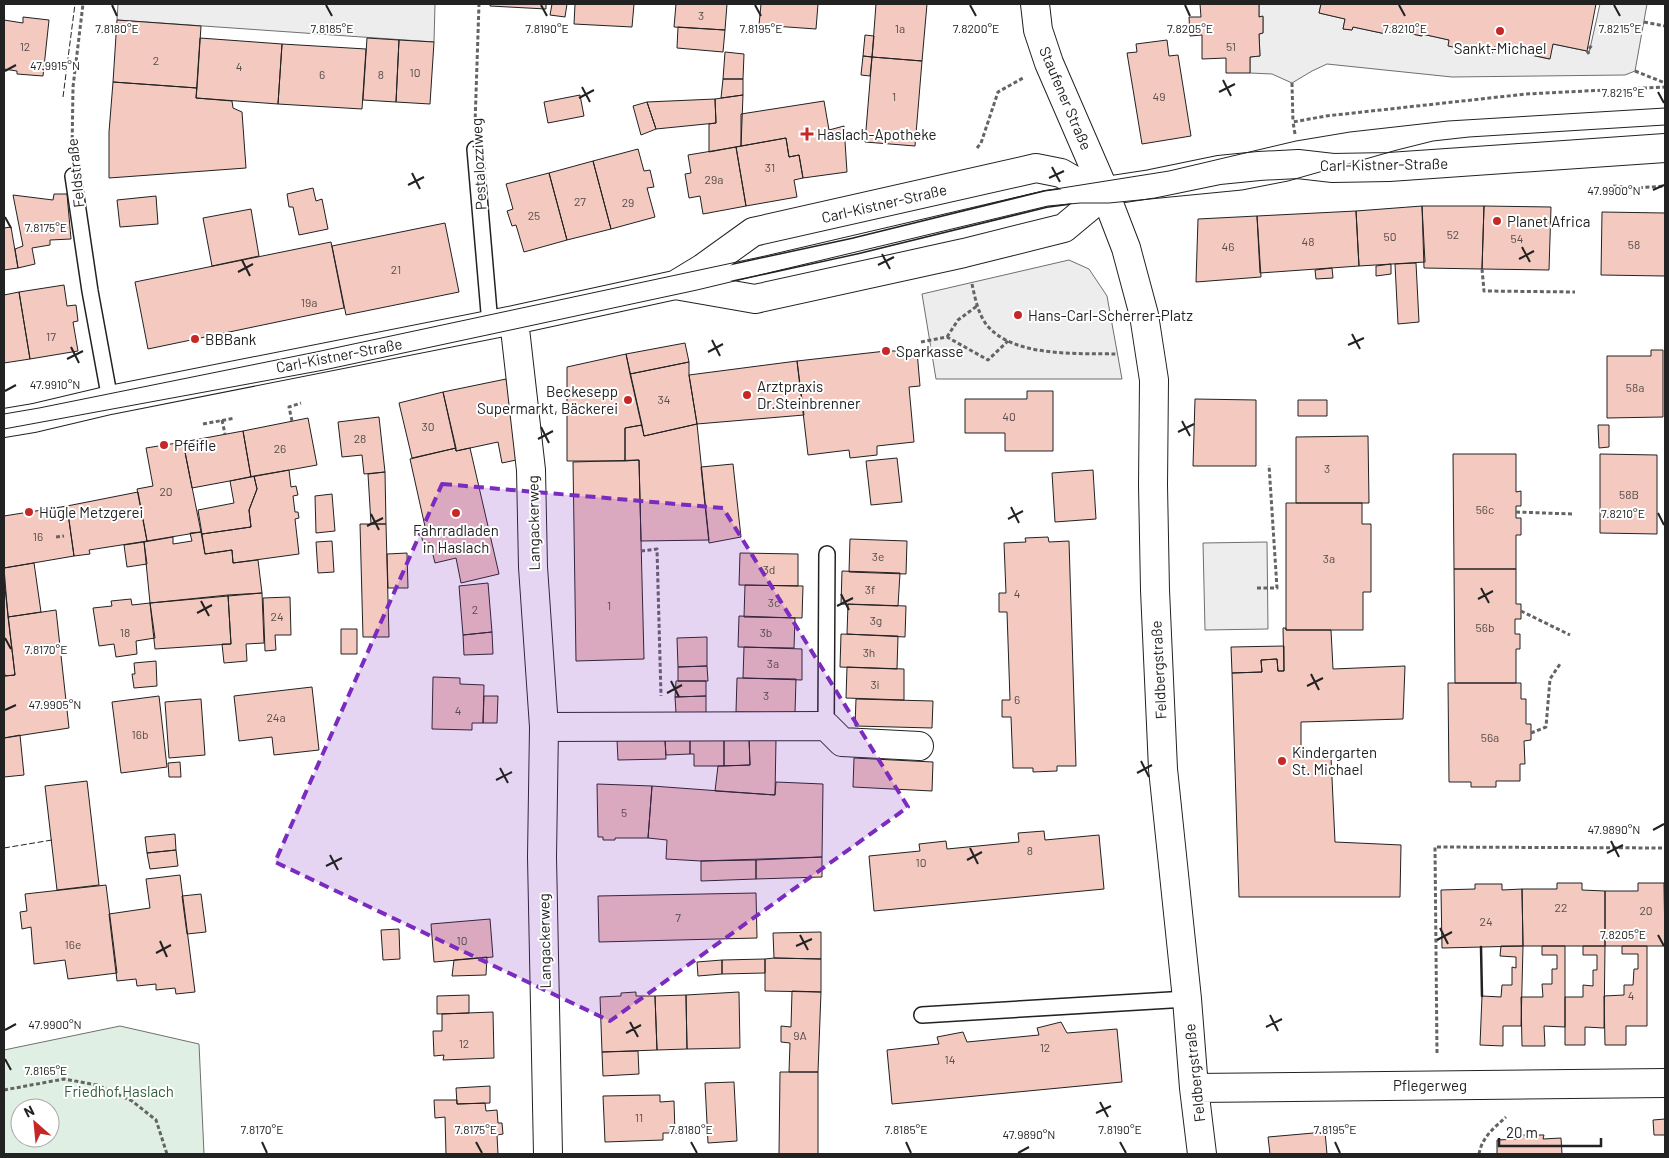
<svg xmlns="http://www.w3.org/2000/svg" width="1669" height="1158" viewBox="0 0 1669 1158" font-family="Barlow,sans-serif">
  <rect width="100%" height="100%" fill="#fff"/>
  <!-- green -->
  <path fill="#e0efe3" stroke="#6f6f6f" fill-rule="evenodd" d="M120 1026 199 1044 204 1154H4V1050ZM20 1108H50V1138H20Z"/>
  <!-- parking -->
  <path fill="#ededed" stroke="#6f6f6f" d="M118 4H435L434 42 117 20Z
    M1259 4H1321L1319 13 1345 19 1343 29 1352 30 1353 27 1386 34 1388 27 1413 32V34L1421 36 1422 34 1449 40 1458 46 1483 51 1482 52 1491 54 1494 47 1549 59 1553 44 1587 51 1589 53 1600 4H1647L1635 71 1625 75 1452 77 1327 64 1312 71 1292 83 1272 74 1250 73V57L1260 56 1259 34 1263 33V17H1259Z
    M1069 260 1089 269 1107 296 1122 379H936L922 294Z
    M1267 542 1268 629 1205 630 1203 543Z"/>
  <!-- building -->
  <path fill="#f3c9c0" stroke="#222" d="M490 4H546V9L490 6Z
    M552 4H567L565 17 550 15Z
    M575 4H634L632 27 574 24Z
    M676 4H727L725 30 674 27Z
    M761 4H818L816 29 759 25Z
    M876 4H927L922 61 872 57Z
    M1200 4H1259V17L1263 16V33L1259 34 1260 56 1250 57V73H1226V58L1202 59V35L1190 36 1189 17H1201Z
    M1321 4H1596L1587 51 1553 44 1550 59 1494 47 1492 54 1482 52 1483 51 1458 46V48L1448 46 1449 40 1422 34V36L1412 34 1413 32 1388 27 1386 34 1353 27 1352 30 1343 29 1345 19 1319 13Z
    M23 17 49 20 43 76 17 74V71L4 69V20L23 23Z
    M117 20 201 26 197 88 113 82Z
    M678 27 725 30 723 52 677 48Z
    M865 35 874 36 872 57 863 56Z
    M200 38 282 44 278 104 196 98Z
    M367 38 399 40 396 102 363 100Z
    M399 40 434 42 430 104 396 102Z
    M1167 40 1169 56 1178 55 1191 136 1142 144 1127 53 1137 52 1136 44Z
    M282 44 366 49 362 109 278 104Z
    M725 52 744 54 743 79H723Z
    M863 56 872 57 870 76 861 75Z
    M872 57 922 61 915 146 865 142Z
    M723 79H743V95L721 98Z
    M113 82 197 88 196 98 232 101 233 108 242 112 246 168 109 178V132Z
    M580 95 584 116 548 123 544 102Z
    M743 95 741 146 709 152V124L716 123 715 99Z
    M715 99 716 123 656 129 647 102Z
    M824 101 829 130 844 126 847 172 803 178 799 155 789 157 786 138 741 146V114Z
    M647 102 656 129 641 135 633 106Z
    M786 138 789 157 799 155 803 178 794 180 797 197 746 206 736 147Z
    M736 147 746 206 703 214 700 196 689 198 685 174 691 173 688 155Z
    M638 149 644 171 650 170 654 187 647 188 655 217 611 229 593 161Z
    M593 161 611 229 567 240 549 173Z
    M549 173 567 240 524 252 516 225 512 226 507 211 513 209 506 184Z
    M313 188 316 201 322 199 328 229 299 235 293 207H289L287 194Z
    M54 194H67L71 239 50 240V245L32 248 35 264 18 268 15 249 23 246 13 195 53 200Z
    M156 196 158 224 120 227 117 200Z
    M1422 206H1484L1482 269 1424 268Z
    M1422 206 1425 262 1359 266 1356 211Z
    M1484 206 1551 207 1549 270 1482 269Z
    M251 209 259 256 212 266 203 218Z
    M1356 211 1359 266 1260 273 1257 216Z
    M1602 212 1665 213V276L1601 275Z
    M1257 216 1261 277 1196 282 1198 219Z
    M445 223 459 292 346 315 332 246Z
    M11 227 18 268 4 270V228Z
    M331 242 344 308 148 349 135 282Z
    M1416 263 1419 322 1398 324 1395 264Z
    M1391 264V274L1376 276V266Z
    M1332 268 1333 278 1316 279 1315 270Z
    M64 285 67 306 76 305 78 321 73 322 78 351 30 359 19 292Z
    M19 292 30 359 4 363V295Z
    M685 343 689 362 630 374 626 354Z
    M1651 350H1663V417L1607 418V356H1651Z
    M886 351H917L920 386 909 387 914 442 877 446V455L850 458 849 450 808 455 797 361Z
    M626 354 642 425 625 428V461H567V367Z
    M797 361 804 415 697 424 689 375Z
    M689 362V375L697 424 644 436 630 374Z
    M506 379 521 459 502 463 498 442 456 451 443 392Z
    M1027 391H1053V451H1005V433H965V399H1027Z
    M443 392 456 448 412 458 399 403Z
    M1195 399 1256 400V466H1193Z
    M1298 400H1327V416H1298Z
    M379 417 385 472 364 474 362 455 342 457 338 422Z
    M308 418 317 465 251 477 243 431Z
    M697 424 709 540 641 541 639 460 625 461V428L642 425 644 436Z
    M1598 425H1609V447L1599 448Z
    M243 431 251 477 192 488 183 442Z
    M1368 436 1369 503H1296V437Z
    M183 442 201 532 147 541 137 489 153 486 146 448Z
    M456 448V451L470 448 499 574 461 583 456 558 435 563 430 543 423 544 421 532 426 531 410 459Z
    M1453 454H1516V492L1521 491V506H1516V518H1521V535H1516V569H1454Z
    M1600 454 1657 455V534L1600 533Z
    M897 458 902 502 871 505 866 461Z
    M639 460 644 659 576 661 573 462Z
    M733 464 741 537 709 543 701 467Z
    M289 470 291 487 296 486 298 495 293 496 295 512H298L299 518 295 519 299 554 233 563 232 550 205 554 202 534 251 527 249 510 257 489 254 476Z
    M1093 470 1096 519 1055 522 1052 473Z
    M385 472 386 524H371L368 474Z
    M254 476 257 489 249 510 251 527 202 534 198 510 234 503 230 481Z
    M138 492 147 541 89 550 90 554 74 556 67 506Z
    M332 494 335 531 316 533 315 496Z
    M1286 503H1362V524H1371V592H1363V630H1286Z
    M67 506 74 556 4 568V516Z
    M360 524H386L389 637H363Z
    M201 532 205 554 232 550 233 563 258 560 262 593 150 603 144 542 173 537V544L192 541 190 533Z
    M1048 537 1049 542 1069 541 1076 766H1057V771L1033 772V768H1013L1011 717H1002V700H1010L1007 612H999V593H1006L1004 543 1026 542 1025 538Z
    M850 539 907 541 906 574 849 572Z
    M332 541 334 572 318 573 316 542Z
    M144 542 147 564 127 567 124 545Z
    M407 553 408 588H388L387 554Z
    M740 553 798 554V586L739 585Z
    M34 563 41 612 8 617 4 568Z
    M1454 569H1516V604H1521V619H1515V634H1520V649H1516V683H1455Z
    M842 571 900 573 898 606 841 604Z
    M4 580 15 675 5 676 4 669Z
    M488 583 492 632 463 635 459 586Z
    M745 585 803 586 802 618 744 617Z
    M262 593 264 643 246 644 247 661 224 663 222 644H231L228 595Z
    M228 595 231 644 155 649 150 603Z
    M290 597 291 635H275L276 650 265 651 263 598Z
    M131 599 132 605 150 603 155 638 136 641 137 654 116 657 114 644 99 646 93 608 112 606 111 601Z
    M848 604 906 606 905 637 847 634Z
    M56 610 69 728 4 738V676L15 675 8 617Z
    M739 616 795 618 794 648 738 647Z
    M1283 628H1286V630H1331L1333 669 1405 666 1403 719 1301 722V759L1331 757 1335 842 1401 845 1400 897H1239L1232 673 1262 672 1261 660 1277 659 1278 671H1284Z
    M341 629H357V654H341Z
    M492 632 493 654 464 655 463 635Z
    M841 634 898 636 897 669 840 667Z
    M707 637V666L678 667 677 638Z
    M1284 646V671H1278L1277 659 1261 660 1262 672 1232 673 1231 647Z
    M744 647 802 649V680L743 678Z
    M156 661 157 686 134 688 132 674H135L134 663Z
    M707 666 708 681H678V667Z
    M847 667 904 669V700L846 698Z
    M433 677 460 678V684L484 685 483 723H472V730L432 729Z
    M737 678 796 679 795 713 736 712Z
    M676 681H706V696L675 697Z
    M1448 683H1521V699H1526V724H1531V740L1524 741 1525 764H1520V781H1496V787H1471V782H1449Z
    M312 687 319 750 274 755 272 737 239 741 234 696Z
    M159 696 167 767 121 773 112 702Z
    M484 696H498L497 723H483Z
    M706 696V713H676L675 697Z
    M201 699 205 755 169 758 165 702Z
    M856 699 933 701 932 728 855 726Z
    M20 735 24 775 4 777V738Z
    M749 738 750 765 724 766V740Z
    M749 738 776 739 775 795 715 791 718 766 750 765Z
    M617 740H665L666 759 618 760Z
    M665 740H690V754L666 755Z
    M690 740H724V766H694V754H690Z
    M854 758 933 762 932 791 853 787Z
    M180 762 181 777H169L168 763Z
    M87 781 99 885 57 890 45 786Z
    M776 782 823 784 822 857 701 861 666 859 667 840 648 838 652 786 775 795Z
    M597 784 652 786 648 838H615V840H603V837H598Z
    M1044 831 1045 840 1099 835 1104 889 874 911 869 856 920 851 919 844 946 841 947 849 1019 842 1018 833Z
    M175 834 176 850 147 853 145 837Z
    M176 850 178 866 150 869 147 853Z
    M822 857V877L756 879V860Z
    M756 860V879L701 881V861Z
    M180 875 195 992 176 994 175 988 156 990V984L137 986 136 979 117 981 109 914 150 908 146 879Z
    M1557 883H1582V890L1605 891V946H1523L1522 889H1557Z
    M1638 883H1664L1665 946H1605V891H1638Z
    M1475 884H1502V890L1522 889 1523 946 1442 948 1441 890 1475 889Z
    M106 885 117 973 68 979 65 960 34 964 31 927 22 929 20 912 27 911 25 894Z
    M756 893 757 938 599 942 598 896Z
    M201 894 206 932 187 934 182 896Z
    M490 919 493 957 434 962 431 924Z
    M399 929 400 959 383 960 381 930Z
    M821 932V959L774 958 773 933Z
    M1501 946H1523L1521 1026H1503V1046L1480 1045 1482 996 1501 997 1502 985H1512V967L1516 968V957L1500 956Z
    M1542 946H1565V1027L1544 1026 1545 1046H1522L1521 997H1543L1542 984H1552V969H1557V955H1542Z
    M1583 946H1605L1604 1028 1585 1027V1045H1565V997H1583V985L1593 986V970H1597V955H1583Z
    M1622 946H1647V1026H1626V1045H1605L1604 996 1624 995V985H1633L1634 969H1638V954H1622Z
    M487 957 486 975 452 976 454 960Z
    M774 958 821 959V992L765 991V959Z
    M765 959V973L722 974V960Z
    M722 960V974L698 976 697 962Z
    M792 991 821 992 818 1072H789L790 1043 781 1042V1026L791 1027Z
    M636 992V996H655L657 1050 602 1052 600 997 621 996V993Z
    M739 992 740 1048 687 1049 686 995Z
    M469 995V1013L437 1014V996Z
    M686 995 687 1049 657 1050 655 996Z
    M493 1012 494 1058 443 1060 444 1055 434 1056 433 1031H442V1014Z
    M1061 1022 1067 1033 1117 1029 1122 1082 892 1104 887 1050 939 1044 937 1037 963 1032 967 1042 1039 1035 1037 1028Z
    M638 1051 639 1074 603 1076 602 1052Z
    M780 1072H818V1154H779Z
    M734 1082 737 1141 708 1143 705 1083Z
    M490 1086V1103L457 1104 456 1088Z
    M660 1095V1102L674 1101 675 1133H663V1140L605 1142 603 1096Z
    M434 1100H457V1104L485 1103 486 1111 497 1110 498 1123H502L503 1134 497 1135 498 1154H446L445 1117 435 1118Z
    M1665 1119V1135H1654L1653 1120Z
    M1325 1132 1327 1154H1270L1268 1137Z
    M1518 1135H1544L1543 1139 1561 1138 1562 1154H1497V1140L1518 1139Z"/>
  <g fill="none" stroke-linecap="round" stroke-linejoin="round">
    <!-- lane casing -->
    <g stroke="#222" stroke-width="18">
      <path id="lane" d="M475 149 490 324
        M73 176 90 291 110 400
        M694 281 855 246 1046 199 1091 193
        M826 726 827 554
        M922 1015 1187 999"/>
    </g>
    <!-- street casing -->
    <g stroke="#222" stroke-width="30">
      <path id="street" d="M1035 4 1038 30 1049 63 1101 183 1126 248 1144 315 1154 380 1153 485 1155 590 1163 769 1187 999 1194 1088 1202 1154
        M675 285 755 299 964 253 1064 228 1094 203 1105 191
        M514 320 531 470 533 567 544 727
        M4 423 34 418 110 400 514 320 675 285 703 268 753 232 1036 168 1061 173 1082 185 1105 191 1151 184 1219 170 1259 166 1298 164 1333 168 1389 167 1665 148
        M1194 1088 1665 1083
        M548 1154 542 857 544 727 826 726 842 742 919 746"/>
    </g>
    <!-- path -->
    <path stroke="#646464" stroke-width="3" stroke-dasharray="4 2.5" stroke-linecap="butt" d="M1644 22 1665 26
      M1589 54 1587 51 1592 45
      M1635 71 1665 83
      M1292 83 1293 122
      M475 124 479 4
      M1295 134 1293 122 1326 116 1526 94 1665 87
      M977 148 981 143 998 92 1023 78
      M72 152 73 87 83 4
      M1613 186 1636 188 1665 186
      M1482 269 1484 291 1575 292
      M972 284C975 298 978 313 986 324 1012 358 1079 353 1117 354
      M947 337 958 320 977 306
      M921 342 947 337 988 360 1008 341
      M222 420 225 434
      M292 421 289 407 301 403
      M203 424 235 418
      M1516 512 1572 514
      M56 537 64 536
      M641 551 657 549 661 696
      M1257 588H1277L1269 465
      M1521 611 1570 635
      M1531 733 1546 727 1550 679 1560 664
      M1437 1053 1435 847 1665 848
      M4 1090 64 1079 97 1085 132 1101 156 1120 167 1154
      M1479 1154C1482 1137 1494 1128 1506 1117"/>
    <!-- lane -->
    <use href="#lane" stroke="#fff" stroke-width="15"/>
    <!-- street -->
    <use href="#street" stroke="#fff" stroke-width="28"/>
    <!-- tram -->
    <path stroke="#222" stroke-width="1" d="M4 414 39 408 316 352 765 256 1043 191 1169 171 1296 141 1350 132 1448 121 1665 108
      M4 429 324 370 697 290 1048 206 1080 203H1109L1242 190 1288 181 1397 150 1433 141 1469 137 1665 125"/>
    <!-- fence -->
    <path stroke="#222" stroke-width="1" stroke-dasharray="6 2.5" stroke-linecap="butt" d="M63 97 75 4
      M4 848 52 840"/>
    <!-- wall -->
    <path stroke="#222" stroke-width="2.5" d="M1481 947 1482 996"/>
  </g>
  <!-- marked area -->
  <path fill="#7b2cbf" fill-opacity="0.2" stroke="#7b2cbf" stroke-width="4" stroke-dasharray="10 6" stroke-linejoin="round" d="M442 484 723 508 908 807 610 1021 275 862Z"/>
  <!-- ticks -->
  <path fill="none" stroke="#222" stroke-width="2" d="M112 5 117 16M326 5 332 16M541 5 547 16M755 5 761 16M970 5 976 16M1185 5 1190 16M1399 5 1405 16M1614 5 1620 16M5 71 16 65M1223 80 1231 96M582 87 590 102M1219 92 1235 84M1658 92 1664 103M579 98 594 90M1052 167 1060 182M412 173 420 189M1049 178 1064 171M408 185 424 177M1653 190 1664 185M5 217 11 228M1522 247 1530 262M882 254 890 269M1519 259 1534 251M242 260 250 276M878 265 894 257M238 272 253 264M1352 334 1360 349M712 340 720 356M1348 345 1364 338M71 347 79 363M708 352 723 344M67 359 83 351M5 391 16 385M1182 421 1190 436M541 427 549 443M1178 432 1194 424M538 439 553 431M1011 507 1019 523M1658 513 1664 525M371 514 379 530M1008 519 1023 511M367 526 383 518M1481 588 1489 603M841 594 849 610M1478 599 1493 591M201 601 209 616M837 606 853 598M197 613 212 605M5 638 11 649M1311 674 1319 690M671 681 679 697M1307 686 1323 678M667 693 682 685M5 710 16 705M1141 761 1149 777M500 768 508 783M1137 773 1152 765M496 780 512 772M1653 830 1664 824M1611 841 1619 857M970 848 978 864M1607 853 1623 845M330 855 338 870M967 860 982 852M326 866 342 858M1440 928 1448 944M800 935 808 950M1658 935 1664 946M1437 940 1452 932M160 941 167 957M796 946 812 939M156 953 171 945M1270 1015 1278 1031M630 1022 638 1037M1266 1027 1282 1019M5 1030 16 1024M626 1033 641 1025M5 1059 11 1070M1100 1102 1108 1117M1096 1113 1111 1106M262 1142 267 1153M476 1142 482 1153M691 1142 697 1153M906 1142 911 1153M1120 1142 1126 1153M1335 1142 1340 1153M1018 1153 1029 1147"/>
  <!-- markers -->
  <g fill="#c62828" stroke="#fff" stroke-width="2">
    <circle cx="1500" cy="31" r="5"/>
    <path d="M804.5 126.5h5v5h5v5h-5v5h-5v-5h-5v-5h5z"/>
    <circle cx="1497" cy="221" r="5"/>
    <circle cx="1018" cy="315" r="5"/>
    <circle cx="195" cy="339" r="5"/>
    <circle cx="886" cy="351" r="5"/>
    <circle cx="747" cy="395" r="5"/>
    <circle cx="628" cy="400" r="5"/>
    <circle cx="164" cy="445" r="5"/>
    <circle cx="29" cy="512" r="5"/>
    <circle cx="456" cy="513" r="5"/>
    <circle cx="1282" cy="761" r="5"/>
  </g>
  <g text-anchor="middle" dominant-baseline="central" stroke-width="4" stroke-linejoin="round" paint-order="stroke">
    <!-- number labels -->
    <g font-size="12" fill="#564c4a">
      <text x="701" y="15">3</text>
      <text x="900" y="28">1a</text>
      <text x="25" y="46">12</text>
      <text x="1231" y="46">51</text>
      <text x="156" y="60">2</text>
      <text x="239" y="66">4</text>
      <text x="415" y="72">10</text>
      <text x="322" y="74">6</text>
      <text x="381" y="74">8</text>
      <text x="894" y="96">1</text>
      <text x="1159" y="96">49</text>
      <text x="770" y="167">31</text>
      <text x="714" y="179">29a</text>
      <text x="580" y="201">27</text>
      <text x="628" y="202">29</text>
      <text x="534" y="215">25</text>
      <text x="1453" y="234">52</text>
      <text x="1390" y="236">50</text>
      <text x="1517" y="238">54</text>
      <text x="1308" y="241">48</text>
      <text x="1634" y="244">58</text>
      <text x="1228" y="246">46</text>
      <text x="396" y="269">21</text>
      <text x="309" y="302">19a</text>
      <text x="51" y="336">17</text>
      <text x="1635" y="387">58a</text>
      <text x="664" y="399">34</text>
      <text x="1009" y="416">40</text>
      <text x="428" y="426">30</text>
      <text x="360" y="438">28</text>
      <text x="280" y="448">26</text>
      <text x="1327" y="468">3</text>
      <text x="166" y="491">20</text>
      <text x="1629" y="494">58B</text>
      <text x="1485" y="509">56c</text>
      <text x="38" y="536">16</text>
      <text x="878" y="556">3e</text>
      <text x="1329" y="558">3a</text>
      <text x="769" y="569">3d</text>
      <text x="870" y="589">3f</text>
      <text x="1017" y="593">4</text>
      <text x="774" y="602">3c</text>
      <text x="609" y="605">1</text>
      <text x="475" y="609">2</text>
      <text x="277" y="616">24</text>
      <text x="876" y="620">3g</text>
      <text x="1485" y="627">56b</text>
      <text x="125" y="632">18</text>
      <text x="766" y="632">3b</text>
      <text x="869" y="652">3h</text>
      <text x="773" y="663">3a</text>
      <text x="875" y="684">3i</text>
      <text x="766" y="695">3</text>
      <text x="1017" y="699">6</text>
      <text x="458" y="710">4</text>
      <text x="276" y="717">24a</text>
      <text x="140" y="734">16b</text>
      <text x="1490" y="737">56a</text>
      <text x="624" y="812">5</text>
      <text x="1030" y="850">8</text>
      <text x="921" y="862">10</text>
      <text x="1561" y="907">22</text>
      <text x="1646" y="910">20</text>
      <text x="678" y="917">7</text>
      <text x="1486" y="921">24</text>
      <text x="462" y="940">10</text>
      <text x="73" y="944">16e</text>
      <text x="1631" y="995">4</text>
      <text x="800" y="1035">9A</text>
      <text x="464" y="1043">12</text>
      <text x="1045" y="1047">12</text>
      <text x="950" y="1059">14</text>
      <text x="639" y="1117">11</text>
    </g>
    <!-- poi labels -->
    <g font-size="15" fill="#222" stroke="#fff" text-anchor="start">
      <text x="1500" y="48" text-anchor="middle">Sankt-Michael</text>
      <text x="817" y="134">Haslach-Apotheke</text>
      <text x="1507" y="221">Planet Africa</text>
      <text x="1028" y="315">Hans-Carl-Scherrer-Platz</text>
      <text x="205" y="339">BBBank</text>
      <text x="896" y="351">Sparkasse</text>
      <text x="757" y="386">Arztpraxis<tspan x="757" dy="17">Dr.Steinbrenner</tspan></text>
      <text x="618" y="391" text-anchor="end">Beckesepp<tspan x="618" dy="17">Supermarkt, Bäckerei</tspan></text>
      <text x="174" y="445">Pfeifle</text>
      <text x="39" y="512">Hügle Metzgerei</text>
      <text x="456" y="530" text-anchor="middle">Fahrradladen<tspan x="456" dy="17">in Haslach</tspan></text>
      <text x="1292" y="752">Kindergarten<tspan x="1292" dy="17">St. Michael</tspan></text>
    </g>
    <!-- street labels -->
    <g font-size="15" fill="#222" stroke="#fff">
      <text transform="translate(1066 98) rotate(67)">Staufener Straße</text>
      <text transform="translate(478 164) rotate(-93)">Pestalozziweg</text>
      <text transform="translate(1384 164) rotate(-1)">Carl-Kistner-Straße</text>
      <text transform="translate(75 173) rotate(-96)">Feldstraße</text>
      <text transform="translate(884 203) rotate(-13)">Carl-Kistner-Straße</text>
      <text transform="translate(339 355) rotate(-11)">Carl-Kistner-Straße</text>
      <text transform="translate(533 523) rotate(-91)">Langackerweg</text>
      <text transform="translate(1158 670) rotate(-93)">Feldbergstraße</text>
      <text transform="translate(544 941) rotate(-91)">Langackerweg</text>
      <text transform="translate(1194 1073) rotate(-96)">Feldbergstraße</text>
      <text x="1430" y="1085">Pflegerweg</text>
    </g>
    <!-- park labels -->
    <g font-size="15" fill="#2f5e38" stroke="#fff">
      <text x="119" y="1091">Friedhof Haslach</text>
    </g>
  </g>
  <g font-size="12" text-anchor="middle" fill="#222" stroke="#fff" stroke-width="4" stroke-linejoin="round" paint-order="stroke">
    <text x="117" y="33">7.8180°E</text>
    <text x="332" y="33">7.8185°E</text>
    <text x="547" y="33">7.8190°E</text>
    <text x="761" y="33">7.8195°E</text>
    <text x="976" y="33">7.8200°E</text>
    <text x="1190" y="33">7.8205°E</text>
    <text x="1405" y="33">7.8210°E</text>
    <text x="1620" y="33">7.8215°E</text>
    <text x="55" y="70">47.9915°N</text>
    <text x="1623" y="97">7.8215°E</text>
    <text x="1614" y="195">47.9900°N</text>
    <text x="46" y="232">7.8175°E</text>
    <text x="55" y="389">47.9910°N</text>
    <text x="1623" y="518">7.8210°E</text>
    <text x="46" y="654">7.8170°E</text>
    <text x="55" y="709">47.9905°N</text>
    <text x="1614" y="834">47.9890°N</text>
    <text x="1623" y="939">7.8205°E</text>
    <text x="55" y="1029">47.9900°N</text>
    <text x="46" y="1075">7.8165°E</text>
    <text x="262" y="1134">7.8170°E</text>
    <text x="476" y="1134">7.8175°E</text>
    <text x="691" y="1134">7.8180°E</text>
    <text x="906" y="1134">7.8185°E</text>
    <text x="1120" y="1134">7.8190°E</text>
    <text x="1335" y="1134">7.8195°E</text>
    <text x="1029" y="1139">47.9890°N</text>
  </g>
  <!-- border -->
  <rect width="1669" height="1158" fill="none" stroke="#222222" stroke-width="10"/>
  <!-- north arrow -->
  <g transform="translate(35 1123) rotate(333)"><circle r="24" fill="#ffffff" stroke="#a7a7a7"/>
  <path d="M0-4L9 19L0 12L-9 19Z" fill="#c62828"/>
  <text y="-8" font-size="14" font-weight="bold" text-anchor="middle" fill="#222222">N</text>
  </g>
  <!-- scale -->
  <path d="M1499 1138v8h102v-8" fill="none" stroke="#222222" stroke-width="2.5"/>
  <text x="1506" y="1138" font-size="15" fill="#222222" stroke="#ffffff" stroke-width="4" paint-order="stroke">20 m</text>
</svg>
